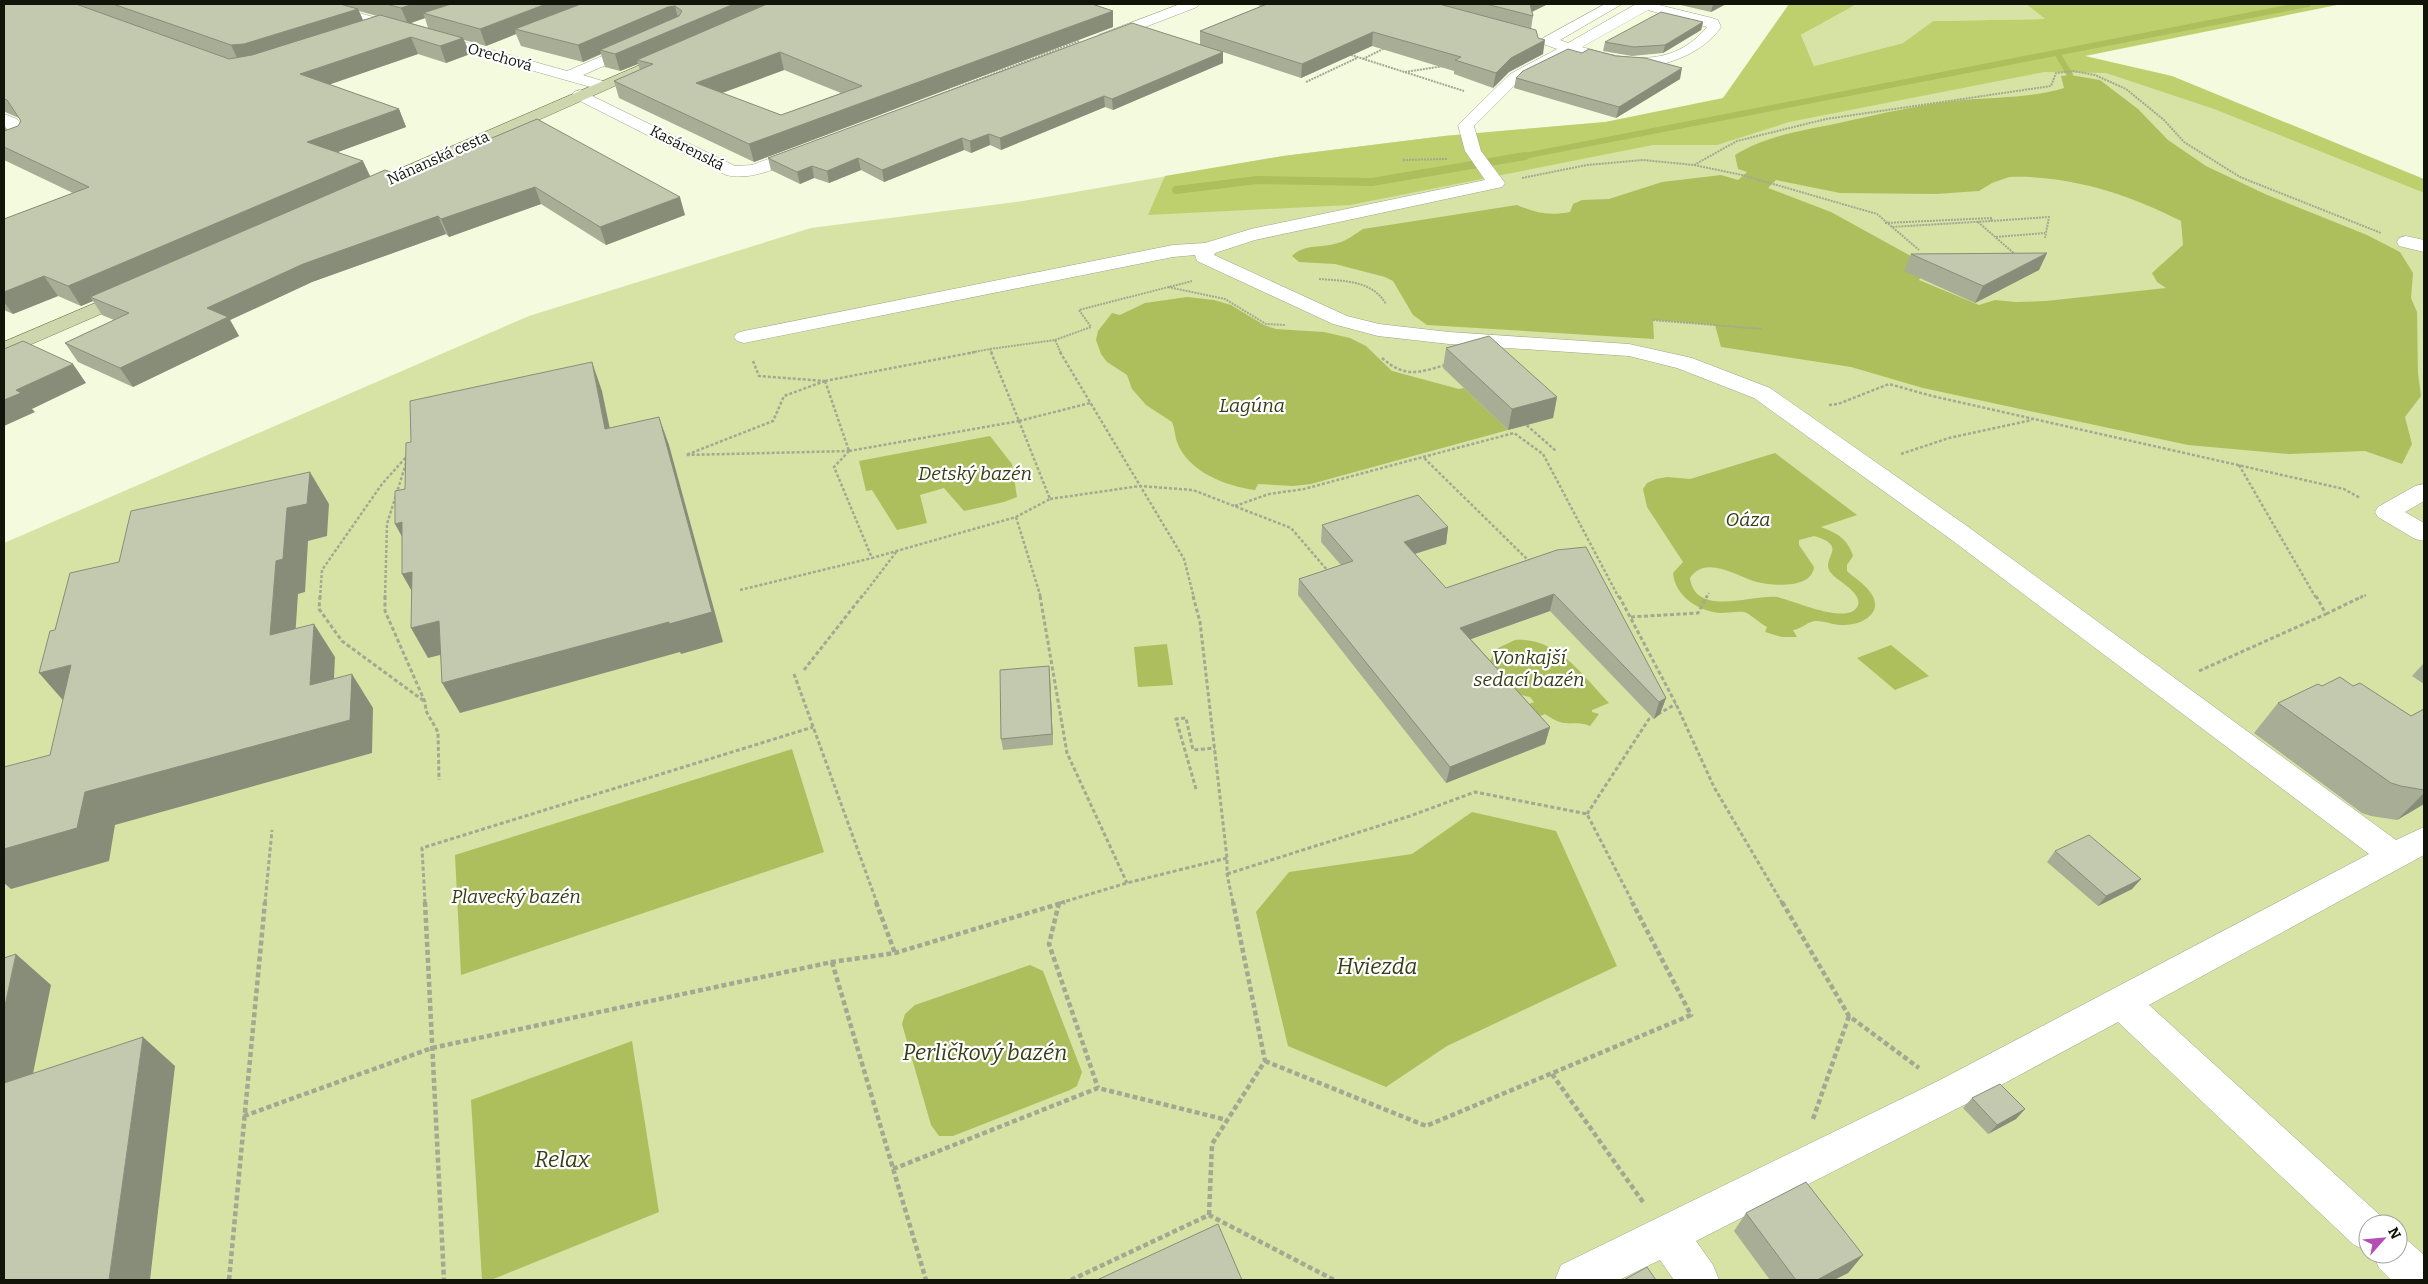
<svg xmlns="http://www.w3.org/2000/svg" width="2428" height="1284" viewBox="0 0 2428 1284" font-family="Bitter,serif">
  <rect width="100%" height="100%" fill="#f3fadd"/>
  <!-- green -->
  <path fill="#d6e3a5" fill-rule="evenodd" d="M1857 4H2026L2045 19 1933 21 1903 43 1814 66 1801 35Z
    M2084 56 2424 193V1280H4V543L529 316 811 228 1023 201 1283 156 1444 136 1606 122ZM2368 1224H2398V1254H2368Z"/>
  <!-- forest -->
  <path fill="#bed06e" d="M1789 4H1857L1801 35 1814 66 1903 43 1933 21 2045 19 2026 4H2342L2085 56 2172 76 2424 179V193L2214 109 2106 73 2044 72 1789 122 1717 145H1653L1350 205 1148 215 1165 176 1283 156 1444 136 1605 122 1723 98Z"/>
  <!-- water -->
  <path fill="#adbf5d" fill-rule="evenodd" d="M2070 75 2100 80 2138 109 2168 140 2206 166 2265 194 2367 235 2400 252 2413 273 2411 298 2417 312 2418 373 2421 396 2405 417 2412 444 2402 464 2365 451 2289 454 2188 445 1923 388 1851 367 1721 347 1715 325 1653 320 1654 339 1427 325 1413 315 1393 281 1385 277 1335 264 1299 262 1292 256C1304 244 1318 248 1334 244 1345 242 1354 235 1363 229L1517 205C1536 213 1549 216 1570 212L1573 204 1582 200 1609 199 1662 182 1721 175 1738 180 1747 172 1738 169 1735 155C1764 136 1805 130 1839 123 1880 114 1921 104 1963 100 1997 97 2032 98 2064 88L2061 76ZM2009 177C2069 175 2128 194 2181 221L2183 245 2152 273 2157 282 2166 288 2046 301 2015 302 1995 300 1979 305 1919 280 1929 266 1831 212 1768 188 1776 180 1840 193 1936 194 1979 191 1992 183Z
    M1187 297 1214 300 1231 305 1264 325 1276 329 1324 332 1350 338 1366 346 1392 371 1459 389 1464 388 1508 430 1311 484 1293 486 1258 484 1255 490C1226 486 1188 472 1177 442 1175 436 1175 429 1172 422L1146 405 1132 389 1127 375 1107 362 1101 354 1096 340 1098 331 1112 313 1120 315 1145 303Z
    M990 436 1012 464 1017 497 1004 502 964 511 944 488 920 495 927 523 897 530 872 490 866 491 859 461Z
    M1775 453 1857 515 1821 527C1837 533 1848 539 1853 556L1847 565V571C1854 578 1864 583 1870 592 1885 611 1864 625 1845 625 1835 626 1824 620 1814 621 1806 623 1801 629 1793 630L1797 637H1782L1765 632 1767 627C1761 624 1749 613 1744 612 1737 611 1728 613 1720 613 1698 611 1675 596 1673 573L1683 562 1647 507 1643 489 1647 483 1656 479 1667 477 1690 479ZM1814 536C1852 547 1817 559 1832 574 1839 582 1862 593 1858 605 1850 627 1793 600 1777 597 1753 594 1695 618 1690 578 1706 554 1737 577 1757 582 1773 586 1812 589 1814 567L1799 545V540Z
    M1515 640C1558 637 1582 675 1609 703L1592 710V712L1599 714 1590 726C1572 719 1567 730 1545 714L1526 722 1515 710 1534 702 1530 697 1521 695 1489 663 1496 649Z
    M1167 644 1173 685 1138 687 1134 647Z
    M1891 645 1929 676 1895 690 1857 658Z
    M792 749 824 852 461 975 455 855Z
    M1472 812 1556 831 1617 966 1447 1046 1386 1087 1288 1046 1256 912 1289 872 1412 854Z
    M1030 965 1043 971 1082 1072 1077 1086 1070 1090 953 1136H939L931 1125 902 1024 905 1014 915 1005Z
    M632 1041 659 1212 491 1280H482L471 1100Z"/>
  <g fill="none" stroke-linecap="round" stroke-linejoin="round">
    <!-- stream-far1 -->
    <path stroke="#adbf5d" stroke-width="6" d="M2057 53 2070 75
      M1519 157 2308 4"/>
    <!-- stream -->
    <path stroke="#adbf5d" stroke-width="8" d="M1176 190 1257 180 1372 182 1525 156"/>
    <!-- minor casing -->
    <g stroke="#9ea48a" stroke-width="1">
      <path id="minor" d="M306 4H327L567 71 633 43H643L645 46 643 49 583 75 606 82 609 85 601 90 308 7Z
        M1180 4H1199L1197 7 1109 41 1104 42 1097 38 1099 35Z
        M1605 4H1622L1560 40 1568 43 1636 4H1655L1712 18 1718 20 1721 27C1712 40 1700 49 1685 56 1643 75 1613 66 1571 53L1520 80 1474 126 1481 151 1505 183 1502 187 1255 240 1215 253 1214 255 1347 316 1379 324 1449 332 1629 344 1692 358 1770 388 1967 526 2396 840 2424 827V855L2149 1005 2382 1217 2385 1224H2368V1251L2354 1245 2118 1022 1964 1105 1696 1241 1713 1265 1719 1280H1674L1660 1260 1619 1280H1555L1561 1265 1938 1081 2369 854 1949 538 1754 398 1677 368 1629 356 1449 344 1378 336 1333 324 1197 261 1195 255 1173 257 744 343 737 341 734 337 737 333 744 331 1173 245 1205 243 1251 229 1485 180 1465 151 1458 125 1510 74 1557 49 1543 44 1541 41 1543 38ZM1648 10 1707 27C1673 68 1627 61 1582 47Z
        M580 90 735 166 752 165 804 146 810 147 812 151 810 155C784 164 754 182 726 175L574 98 572 95 574 92Z
        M4 114 17 119 31 138 29 142 4 153V141L13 136 4 125Z
        M2406 236 2424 240V252L2399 246 2397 242 2399 238Z
        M2424 484V501L2405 512 2424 523V541L2415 539 2378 517 2375 512 2378 507 2415 486Z
        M2398 1236 2407 1240 2424 1255V1280H2391L2379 1268 2373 1254H2398Z"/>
    </g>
    <!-- major casing -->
    <g stroke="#768051" stroke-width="1">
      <path id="major" d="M675 50 682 54 680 57 372 194H360L357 190 360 186Z
        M133 287 140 289 143 293 140 297 4 356V342Z"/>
    </g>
    <!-- path-far3 -->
    <path stroke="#a3a892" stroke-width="2" stroke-dasharray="2 1" stroke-linecap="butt" d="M1348 54 1464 91
      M1363 59 1385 48
      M1405 72 1444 66
      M1306 82 1357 58
      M884 116 1079 41
      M1403 160 1447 159
      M1694 165 1737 141 1826 119 2051 86 2056 73 2073 71 2095 75 2126 89 2164 120 2184 142 2240 177 2381 233
      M1522 178 1587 165 1643 160 1694 165 1742 175 1877 214 1919 250
      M1991 221 2049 217 2045 238
      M1978 222 2017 256
      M1885 223 1992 218 1991 221 1891 227
      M1996 237 2045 233
      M1319 279C1344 281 1372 280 1386 304
      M1168 287 1225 299 1266 324 1285 325
      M1653 320 1762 329
      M1055 340 1091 327 1079 310 1192 281
      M990 349 1055 340 1061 353
      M969 353 990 349 992 353"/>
    <!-- path-far2 -->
    <path stroke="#a3a892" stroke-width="2.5" stroke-dasharray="3 2" stroke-linecap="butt" d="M991 352 1019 421
      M1060 352 1184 559 1194 598
      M1382 358C1405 378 1418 373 1445 365
      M753 361 759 376 825 381
      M825 381 849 451
      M825 381 784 396 773 421 686 455 849 451
      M825 381 975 352
      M1829 405 1838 404 1889 384 1932 396 2344 489 2360 498
      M1019 421 1090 403
      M1523 422 1556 451
      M849 451 834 467 872 558 1016 517 1050 499 1019 421
      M849 451 1019 421
      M1901 454 1949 438 2032 420
      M2239 465 2316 598
      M1050 499 1140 486 1193 490 1291 528 1328 571
      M1235 506 1269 494 1304 489 1423 457
      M1016 517 1041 598
      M1530 562 1423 457 1514 433 1543 454 1619 598
      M740 590 872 558
      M320 598 322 570 382 484 408 455
      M385 598 387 524 407 460
      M861 598 897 551
      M1706 598 1709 593
      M2360 598 2366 595"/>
    <!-- path-far1 -->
    <path stroke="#a3a892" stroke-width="3" stroke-dasharray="4 2.5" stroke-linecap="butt" d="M320 596 319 609 342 641 424 701
      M385 596V611L425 702 426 711 438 732 439 780
      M1040 596 1067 753 1127 883
      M1193 596 1200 622 1227 858V874L1233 903
      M1619 596 1676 704 1714 787 1782 903
      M2326 614 2363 596
      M1631 617 1698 613 1707 596
      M804 670 862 596
      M2199 671 2326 614 2316 596
      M794 674 877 903
      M1196 789 1176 719 1186 718 1193 750 1215 748
      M1587 814 1649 719 1676 704
      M1227 874 1410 816 1475 792 1587 814 1633 903
      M265 903 272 830
      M425 903 422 848 813 727
      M1060 903 1127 883 1227 858"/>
    <!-- path -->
    <path stroke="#a3a892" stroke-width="4.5" stroke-dasharray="5 3" stroke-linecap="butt" d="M425 902 444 1280
      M876 902 895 953
      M1782 902 1849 1016 1919 1068
      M1059 903 1049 944 1098 1088
      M832 962 926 1280
      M1265 1061 1426 1126 1691 1015 1632 902
      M1552 1074 1643 1202
      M244 1116 432 1048 832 962 895 953 1065 902
      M1813 1119 1849 1016
      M893 1169 1098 1088 1227 1120
      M1209 1215 1212 1144 1265 1061 1233 902
      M229 1280 265 902
      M1071 1280 1209 1215 1334 1280"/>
    <!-- minor -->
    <use href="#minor" fill="#fff" fill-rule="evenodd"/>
    <!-- major -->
    <use href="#major" fill="#cdd6ad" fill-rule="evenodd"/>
  </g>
  <!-- wall -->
  <path fill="#a8ad96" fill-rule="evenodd" d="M4 4H1092L1113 11V27L754 162 619 98 614 81 640 70 638 64 620 71 605 67 601 54 583 62 521 46 516 34 486 46 464 40 470 54 446 63 418 54 329 84 399 109 406 127 338 152 370 176H402L537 119 685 215 606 245 541 204 449 237 446 234 312 282 230 320 239 336 133 387 78 362 65 343 114 320 102 315 93 301 81 306 58 296 13 314 4 310V219L73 193 4 160V126L7 130 18 126 21 121 19 118 5 112 4 113ZM359 11 377 16 363 20ZM425 18 428 28 411 23ZM784 70 841 93 781 115 722 93Z
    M1253 4H1548L1532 12 1533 16 1531 29 1543 54 1509 72 1493 88 1454 74V71L1372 46 1301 78 1223 52V63L1113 110 1105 107 1001 150 990 145 971 153 964 150 884 182 861 170 829 183 814 178 800 184 771 170 768 158 1200 45V31L1261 6Z
    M1676 4H1726L1711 12Z
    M1703 22 1701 30 1663 53 1632 56 1603 51 1605 42Z
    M1516 78 1680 79 1616 118 1514 88Z
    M2047 253 2039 270 1975 303 1904 271 1911 254Z
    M1446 348 1557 397 1553 418 1508 430 1443 368Z
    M1322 525 1448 527 1446 544 1415 554 1446 588 1557 550 1666 698 1660 714 1654 719 1550 611 1471 639 1550 727 1545 744 1446 783 1298 595 1299 579 1341 565 1321 542Z
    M2424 663V684L2412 676Z
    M1050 677 1053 745 1003 750 1001 739Z
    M2322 686H2353L2411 716 2424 709V804L2397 820 2371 816 2362 813 2254 733 2278 703Z
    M2055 851 2141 879 2132 889 2098 906 2047 862Z
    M1972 1098 2025 1109 2016 1119 1988 1134 1963 1108Z
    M1746 1213 1863 1255 1848 1273 1834 1280H1770L1734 1231Z"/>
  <!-- shaded-wall -->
  <path fill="#888d7a" d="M413 4H466L423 13 425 18 408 24 401 8Z
    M546 4H588L515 29 516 34 486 46 480 29Z
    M734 4H775L637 60 638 64 620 71 615 54Z
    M1528 4H1548L1527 14Z
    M1713 4H1726L1711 12Z
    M675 6 679 22 600 50 601 54 583 62 578 45 668 7Z
    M358 9 365 25 239 62 231 45Z
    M1113 11V27L754 162 749 144Z
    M1703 22 1701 30 1663 53 1665 45Z
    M1373 32 1372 46 1301 78 1302 64Z
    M411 37 418 54 308 92 300 74Z
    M463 38 470 54 446 63 440 46Z
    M1545 40 1543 54 1509 72 1493 88 1496 73 1511 58Z
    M780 52 784 70 700 101 696 83Z
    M1223 52V63L1113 110 1112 99Z
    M1682 68 1680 79 1616 118 1619 107Z
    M1104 96 1105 107 1001 150 1000 138Z
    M399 109 406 127 316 160 307 142Z
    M989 134 990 145 971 153 970 141Z
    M962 138 964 150 884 182 882 170Z
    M858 158 861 170 829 183 827 171Z
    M363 161 372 180 90 297 93 301 81 306 68 286Z
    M812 166 814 178 800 184 797 172Z
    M535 187 541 204 449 237 441 219Z
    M680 197 685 215 606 245 600 227Z
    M438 216 446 234 312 282 230 320 239 336 133 387 120 368 207 308 303 264Z
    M2047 253 2039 270 1975 303 1983 286Z
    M44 276 58 296 13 314 4 302V292Z
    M592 362 602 391 616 458 605 429Z
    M73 364 86 383 32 409 35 412 4 426V400L16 390Z
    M1557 397 1553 418 1508 430 1512 409Z
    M659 417 669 445 723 642 681 654 680 652 460 713 442 683Z
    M310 472 329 504 327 536 308 541 305 592 298 594 293 668 270 635 276 561 287 508Z
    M402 522 411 553 395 524Z
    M1448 527 1446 544 1401 558 1404 542Z
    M412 572 419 604 402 574Z
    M1554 594 1550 611 1457 644 1460 628Z
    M439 621 456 651 428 658 411 628Z
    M314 624 335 657 332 719 310 685Z
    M71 665 68 706 39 673Z
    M1049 666 1050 677 1053 745 1052 734Z
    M352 674 373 708 372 753 115 825 109 861 11 889 4 883V849L85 792Z
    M1666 698 1660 714 1654 719 1659 702Z
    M1550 727 1545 744 1446 783 1450 767Z
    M2424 793V804L2397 820Z
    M2141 879 2132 889 2098 906 2106 896Z
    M16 954 51 985 24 1118 4 1102V1010Z
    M143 1037 175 1066 150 1280H109Z
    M2025 1109 2016 1119 1988 1134 1997 1125Z
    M1863 1255 1848 1273 1834 1280H1817Z"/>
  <!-- building -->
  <path fill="#c3c9ae" stroke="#888d7a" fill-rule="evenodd" d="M4 4H76L229 59 252 55 380 15 463 38 440 46 411 37 300 74 399 109 307 142 363 161 68 286 44 276 4 292V219L89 187 4 147V131L18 126 21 121 7 100 4 99Z
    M113 4H340L358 9 244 44 231 45Z
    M386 4H413L401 8Z
    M451 4H546L480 29 423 13Z
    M581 4H734L615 54 600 50 679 16 682 11 675 6 668 7 578 45 515 29Z
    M767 4H1092L1113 11 749 144 614 81 653 64 637 60ZM780 52 862 86 781 115 696 83Z
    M1267 4H1439L1536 30 1538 38 1545 40 1511 58 1496 73 1455 60 1461 57 1373 32 1302 64 1200 31Z
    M1486 4H1530L1533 16Z
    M1661 12 1703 22 1665 45 1634 47 1605 42Z
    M1132 23 1223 52 1112 99 1104 96 1000 138 989 134 970 141 962 138 882 170 858 158 827 171 812 166 797 172 768 158Z
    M1568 49 1582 53 1589 49 1616 56 1645 58 1682 68 1619 107 1516 78 1523 71Z
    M537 119 680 197 600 227 535 187 441 219 438 216 303 264 207 308 228 317 120 368 65 343 129 313 90 297 385 170 402 176Z
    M2047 253 1983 286 1911 254Z
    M1489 336 1557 397 1512 409 1446 348Z
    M23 341 73 364 16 390 21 393 4 400V349Z
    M592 362 605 429 659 417 712 612 669 624V622L442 683 439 621 411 628 412 572 402 574V522L395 524V491L405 489 406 443 411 442 410 401Z
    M310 472 307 504 287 508 283 559 276 561 270 635 314 624 310 685 352 674 350 720 85 792 77 828 4 849V767L50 755 71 665 39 673 50 631 55 630 70 573 119 562 131 511Z
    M1418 495 1448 527 1404 542 1446 588 1557 550 1586 547 1666 698 1659 702 1554 594 1460 628 1550 727 1450 767 1299 579 1353 561 1322 525Z
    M1049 666 1052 734 1001 739 1000 670Z
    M2340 677 2353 686 2360 683 2411 716 2424 709V790L2401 786 2391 783 2278 703 2318 684 2322 686Z
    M2089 835 2141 879 2106 896 2055 851Z
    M16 954 4 1010V958Z
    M143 1037 109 1280H4V1083Z
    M2000 1084 2025 1109 1997 1125 1972 1098Z
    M1806 1182 1863 1255 1817 1280H1796L1746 1213Z
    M1218 1224 1242 1280H1097Z
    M1647 1267 1656 1280H1624Z"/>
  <g text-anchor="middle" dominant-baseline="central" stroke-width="4.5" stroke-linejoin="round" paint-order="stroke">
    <!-- far-street labels -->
    <g font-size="15" fill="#12140a" stroke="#fff">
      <text transform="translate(500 57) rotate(16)">Orechová</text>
      <text transform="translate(687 148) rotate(27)">Kasárenská</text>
      <text transform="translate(438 158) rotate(-24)">Nánanská cesta</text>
    </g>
    <!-- water labels -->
    <g font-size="19" font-style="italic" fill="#363d14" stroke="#fff">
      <text x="1252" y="405">Lagúna</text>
      <text x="975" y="473">Detský bazén</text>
      <text x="1748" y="519">Oáza</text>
      <text x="1529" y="657">Vonkajší<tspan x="1529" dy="22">sedací bazén</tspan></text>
      <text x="516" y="896">Plavecký bazén</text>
    </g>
    <!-- near-water labels -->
    <g font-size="22" font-style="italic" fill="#363d14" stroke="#fff">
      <text x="1377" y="966">Hviezda</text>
      <text x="985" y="1052">Perličkový bazén</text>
      <text x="562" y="1159">Relax</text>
    </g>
  </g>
  <!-- border -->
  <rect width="2428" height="1284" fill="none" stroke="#12140a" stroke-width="10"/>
  <!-- north arrow -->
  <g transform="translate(2383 1239) rotate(63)"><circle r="24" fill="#ffffff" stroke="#a0a19d"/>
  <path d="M0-4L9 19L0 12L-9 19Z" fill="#b54fb4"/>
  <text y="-8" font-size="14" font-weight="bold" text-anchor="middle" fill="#12140a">N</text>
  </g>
</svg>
